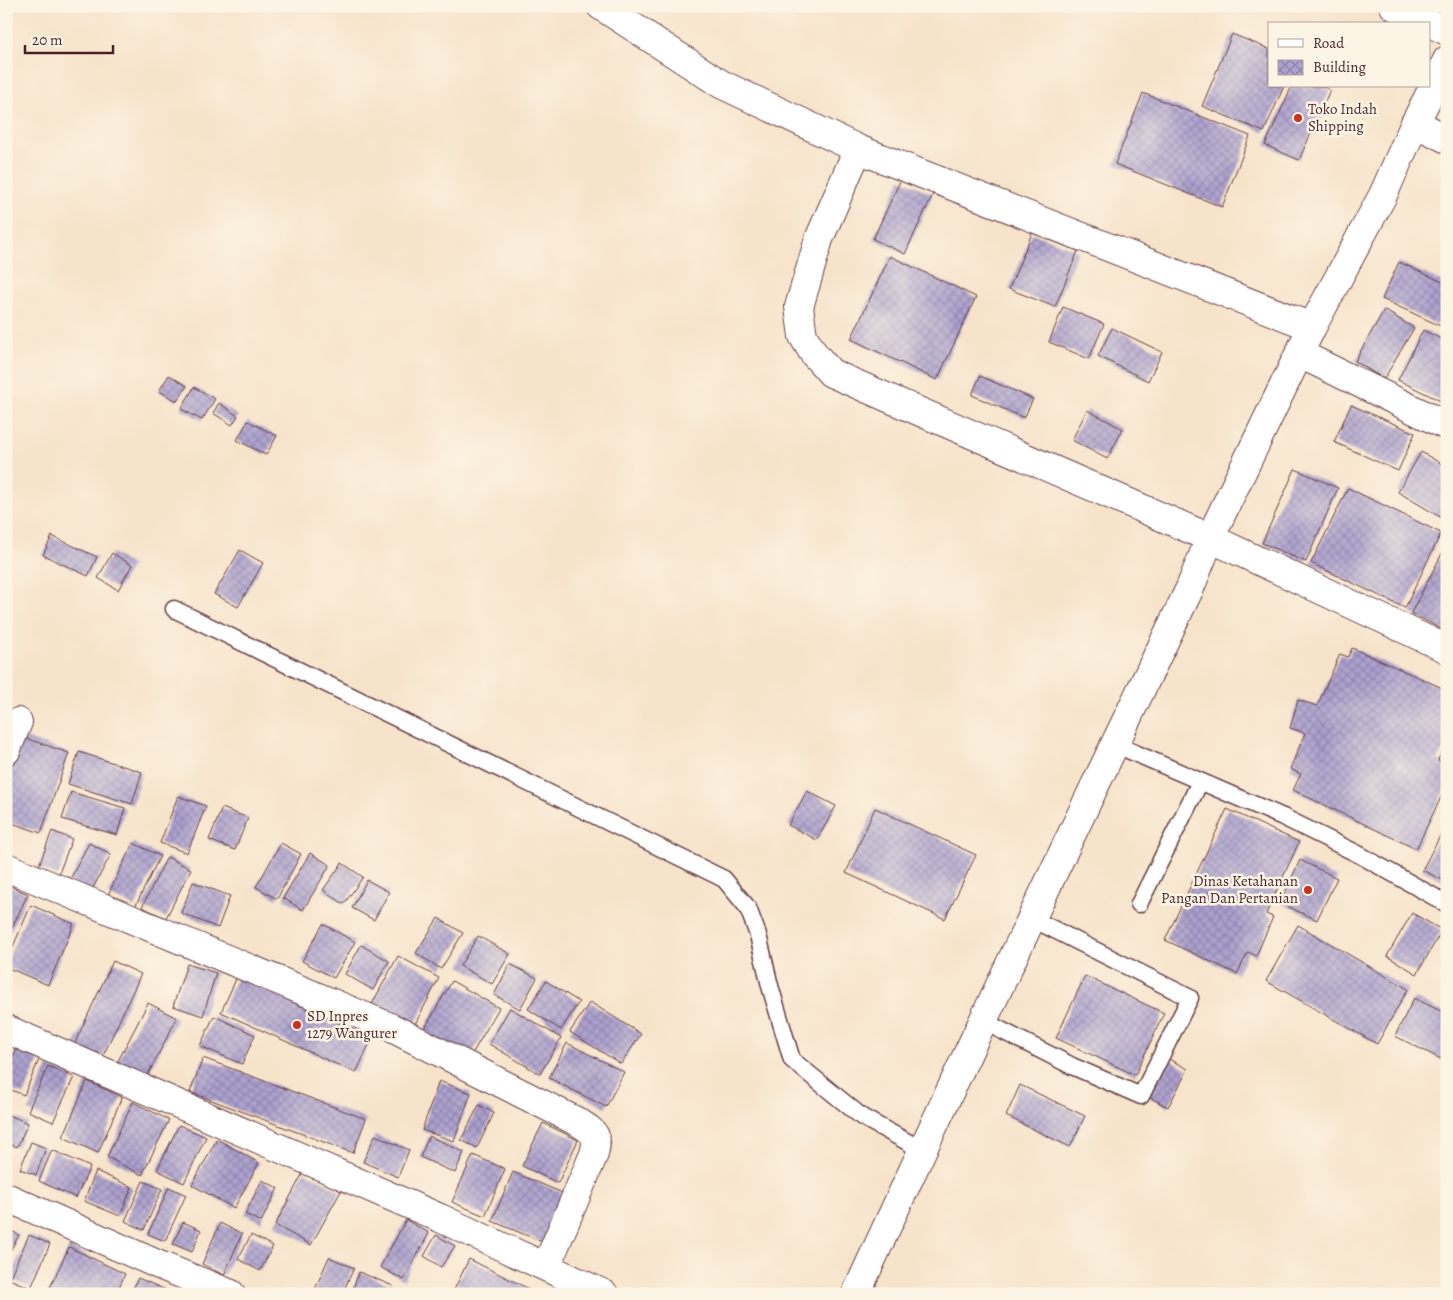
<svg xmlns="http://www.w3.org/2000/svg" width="1453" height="1300" viewBox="0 0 1453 1300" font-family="Alegreya,serif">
  <defs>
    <pattern id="building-cross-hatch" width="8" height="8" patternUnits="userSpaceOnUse" patternTransform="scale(1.25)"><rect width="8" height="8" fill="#aca1cf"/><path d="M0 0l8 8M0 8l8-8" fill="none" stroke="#8e83a8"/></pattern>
  </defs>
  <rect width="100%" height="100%" fill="#fcf5e5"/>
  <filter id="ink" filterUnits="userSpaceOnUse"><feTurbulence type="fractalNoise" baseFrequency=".02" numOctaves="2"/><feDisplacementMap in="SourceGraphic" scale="10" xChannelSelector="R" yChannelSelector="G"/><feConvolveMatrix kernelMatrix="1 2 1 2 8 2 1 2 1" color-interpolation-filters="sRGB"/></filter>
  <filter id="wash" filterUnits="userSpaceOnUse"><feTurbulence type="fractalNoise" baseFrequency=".0096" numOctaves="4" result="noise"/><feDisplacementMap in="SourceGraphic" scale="20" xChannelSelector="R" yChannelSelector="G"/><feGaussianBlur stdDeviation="1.12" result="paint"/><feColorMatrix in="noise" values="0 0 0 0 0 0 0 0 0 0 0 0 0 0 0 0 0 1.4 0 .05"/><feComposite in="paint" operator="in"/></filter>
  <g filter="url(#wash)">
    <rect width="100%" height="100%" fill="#f7e3ca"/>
    <g id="blocks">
      <!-- building -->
      <path fill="url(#building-cross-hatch)" d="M1232 34 1269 49V86H1284L1264 132 1202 106Z
        M1292 86H1322L1330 90 1299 160 1265 145Z
        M1143 93 1250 136 1222 207 1115 164Z
        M901 179 933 194 905 254 873 239Z
        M1032 233 1078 251 1055 307 1009 289Z
        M890 256 976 297 937 380 851 339Z
        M1399 262 1447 284V329L1382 299Z
        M1063 307 1104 324 1089 359 1049 342Z
        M1384 310 1414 328 1384 379 1355 361Z
        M1112 328 1162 352 1148 381 1098 356Z
        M1423 330 1447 342V404L1398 380Z
        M169 375 187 386 177 401 159 391Z
        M980 376 1033 399 1024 418 972 395Z
        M194 387 215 399 202 420 181 409Z
        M219 403 238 416 232 425 213 413Z
        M1351 405 1415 433 1398 471 1334 442Z
        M1087 410 1123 429 1107 459 1072 440Z
        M248 421 277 436 266 455 237 440Z
        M1421 452 1447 467V521L1398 492Z
        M1295 469 1338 488 1306 562 1262 543Z
        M1348 488 1441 533 1405 608 1311 563Z
        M52 536 97 557 88 576 43 555Z
        M1447 544V632L1411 613Z
        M240 550 263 563 238 607 214 594Z
        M112 553 132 565 118 590 98 578Z
        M1352 648 1447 690V741L1438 760 1447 764V785L1416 849 1293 790 1301 774 1290 769 1305 733 1290 728 1298 700 1317 706 1340 654 1348 657Z
        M22 737 69 753 41 833 6 821V780Z
        M79 752 142 772 132 804 68 784Z
        M807 791 836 806 817 840 788 825Z
        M71 792 125 808 117 835 62 819Z
        M178 796 206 806 187 853 160 843Z
        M222 808 248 818 235 850 209 840Z
        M875 808 976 855 945 919 846 873Z
        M1227 809 1299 842 1266 914 1273 917 1256 956 1248 952 1237 974 1165 940Z
        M1447 823V882L1422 870Z
        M52 831 72 839 58 876 38 868Z
        M89 843 111 854 91 892 69 881Z
        M133 843 160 856 135 907 108 895Z
        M281 843 301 854 277 899 256 887Z
        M310 853 330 865 303 910 283 898Z
        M167 857 191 869 166 918 142 907Z
        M1300 860 1337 878 1317 920 1280 903Z
        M342 863 363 877 344 904 323 890Z
        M367 880 389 892 374 920 352 908Z
        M193 882 230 896 218 928 181 913Z
        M6 884 28 894 6 940Z
        M31 905 74 924 48 985 6 967V963Z
        M1412 913 1442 930 1417 974 1387 956Z
        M438 918 463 933 441 969 416 953Z
        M323 924 355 942 334 978 302 961Z
        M1298 925 1408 989 1377 1044 1266 981Z
        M478 936 510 954 492 984 460 966Z
        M361 945 389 961 373 990 345 974Z
        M398 956 439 978 414 1026 372 1004Z
        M113 961 141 974 102 1058 74 1045Z
        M187 964 216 973 203 1016 173 1006Z
        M510 964 537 978 520 1009 494 995Z
        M1085 976 1164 1013 1135 1075 1056 1038Z
        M237 977 372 1038 356 1073 221 1012Z
        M452 981 499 1008 469 1059 422 1033Z
        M546 981 579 1002 561 1030 528 1009Z
        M1414 998 1447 1014V1062L1395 1036Z
        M590 1002 641 1034 621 1064 570 1032Z
        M148 1003 177 1018 146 1078 117 1063Z
        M510 1008 561 1038 540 1074 489 1044Z
        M214 1016 255 1035 242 1064 200 1046Z
        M567 1043 624 1072 606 1107 549 1078Z
        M18 1045 41 1055 24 1095 6 1088V1073Z
        M1165 1057 1188 1069 1168 1107 1145 1095Z
        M203 1058 366 1119 353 1153 190 1092Z
        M48 1066 74 1077 53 1122 28 1111Z
        M87 1081 122 1097 98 1153 63 1137Z
        M439 1081 471 1093 454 1141 422 1130Z
        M1020 1085 1085 1116 1070 1147 1006 1116Z
        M133 1102 169 1120 142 1175 107 1157Z
        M479 1105 494 1113 477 1148 461 1140Z
        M6 1114 28 1123 17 1147 6 1143Z
        M543 1123 578 1140 558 1183 522 1166Z
        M179 1125 206 1137 184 1183 157 1170Z
        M375 1135 409 1150 398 1177 363 1162Z
        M429 1136 464 1152 455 1173 420 1157Z
        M217 1139 259 1163 234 1208 192 1185Z
        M31 1142 46 1148 36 1175 20 1169Z
        M52 1150 90 1167 76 1198 39 1181Z
        M473 1155 505 1169 485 1216 452 1202Z
        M96 1171 132 1187 120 1216 84 1201Z
        M304 1171 341 1191 311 1245 275 1225Z
        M513 1172 565 1194 545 1243 492 1221Z
        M262 1180 278 1188 261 1222 245 1214Z
        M143 1181 162 1189 144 1230 125 1221Z
        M169 1187 186 1195 165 1241 148 1234Z
        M406 1220 429 1233 404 1280 380 1267Z
        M183 1222 201 1230 192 1252 173 1244Z
        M220 1223 242 1234 224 1275 202 1264Z
        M6 1228 19 1235 6 1258Z
        M29 1235 50 1244 31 1288 9 1279Z
        M251 1235 273 1246 260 1271 238 1259Z
        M436 1235 455 1246 441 1267 424 1256Z
        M69 1247 125 1274 116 1294H47Z
        M329 1257 354 1268 342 1294H313Z
        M469 1259 529 1289 526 1294H452Z
        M359 1272 393 1286 390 1294H351Z
        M138 1278 175 1294H131Z"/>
    </g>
  </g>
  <g filter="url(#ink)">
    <use href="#blocks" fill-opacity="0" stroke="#643c43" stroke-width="1"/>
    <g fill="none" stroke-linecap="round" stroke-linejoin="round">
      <!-- lane casing -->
      <g stroke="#643c43" stroke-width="19">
        <path id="lane" d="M174 609 724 879 748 908 758 935 770 986 792 1060 862 1117 922 1150
          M1114 744 1283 817 1360 855 1447 904
          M1139 904 1200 782
          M983 1021 1072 1066 1141 1096 1190 998 1031 918"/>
      </g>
      <!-- street casing -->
      <g stroke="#643c43" stroke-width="30">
        <path id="street" d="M601 6 721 84 858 149 1312 327
          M1394 6 1447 31
          M1415 123 1447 139
          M858 149 819 239 799 307 803 336 814 354 831 373 1210 538 1447 649
          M1300 354 1447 426
          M6 751 18 722
          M6 867 390 1027 578 1122C595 1133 599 1134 594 1154L546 1267
          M6 1029 440 1218 604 1294
          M6 1197 159 1265 231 1294"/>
      </g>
      <!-- highway casing -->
      <g stroke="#643c43" stroke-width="30">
        <path id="highway" d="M856 1294C964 1057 1077 822 1190 588L1210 538 1312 327 1383 195 1415 123 1447 60"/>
      </g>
      <!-- lane -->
      <use href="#lane" stroke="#fff" stroke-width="16"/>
      <!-- street -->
      <use href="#street" stroke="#fff" stroke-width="28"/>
      <!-- highway -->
      <use href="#highway" stroke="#fff" stroke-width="28"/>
    </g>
  </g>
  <!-- markers -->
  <g fill="#c8321e" stroke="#fcf5e5" stroke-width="2">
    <circle cx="1298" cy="118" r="5"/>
    <circle cx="1308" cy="890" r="5"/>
    <circle cx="297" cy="1025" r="5"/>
  </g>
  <g text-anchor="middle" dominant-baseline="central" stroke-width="5" stroke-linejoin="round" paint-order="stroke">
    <!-- poi labels -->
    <g font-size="15" fill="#4a1f2b" stroke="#fcf5e5" text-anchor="start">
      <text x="1308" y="109">Toko Indah<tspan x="1308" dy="17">Shipping</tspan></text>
      <text x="1298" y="881" text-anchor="end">Dinas Ketahanan<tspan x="1298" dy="17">Pangan Dan Pertanian</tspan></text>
      <text x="307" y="1016">SD Inpres<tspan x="307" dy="17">1279 Wangurer</tspan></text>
    </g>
  </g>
  <!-- margin -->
  <rect width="1453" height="1300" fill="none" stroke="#fcf5e5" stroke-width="25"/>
  <!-- legend -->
  <rect x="1268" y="22" width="162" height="65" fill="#fcf5e5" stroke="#b59f9b"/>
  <rect x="1278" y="39" width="25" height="8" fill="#ffffff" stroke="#b59f9b"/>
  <text x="1313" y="48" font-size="15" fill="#4a1f2b">Road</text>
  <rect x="1278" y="60" width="25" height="15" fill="url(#building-cross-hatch)" stroke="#b59f9b"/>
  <text x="1313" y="72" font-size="15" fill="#4a1f2b">Building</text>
  <!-- scale -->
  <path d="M25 45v8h88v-8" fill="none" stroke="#4a1f2b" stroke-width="2.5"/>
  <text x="32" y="45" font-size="15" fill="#4a1f2b" stroke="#fcf5e5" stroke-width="4" paint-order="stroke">20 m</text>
</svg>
